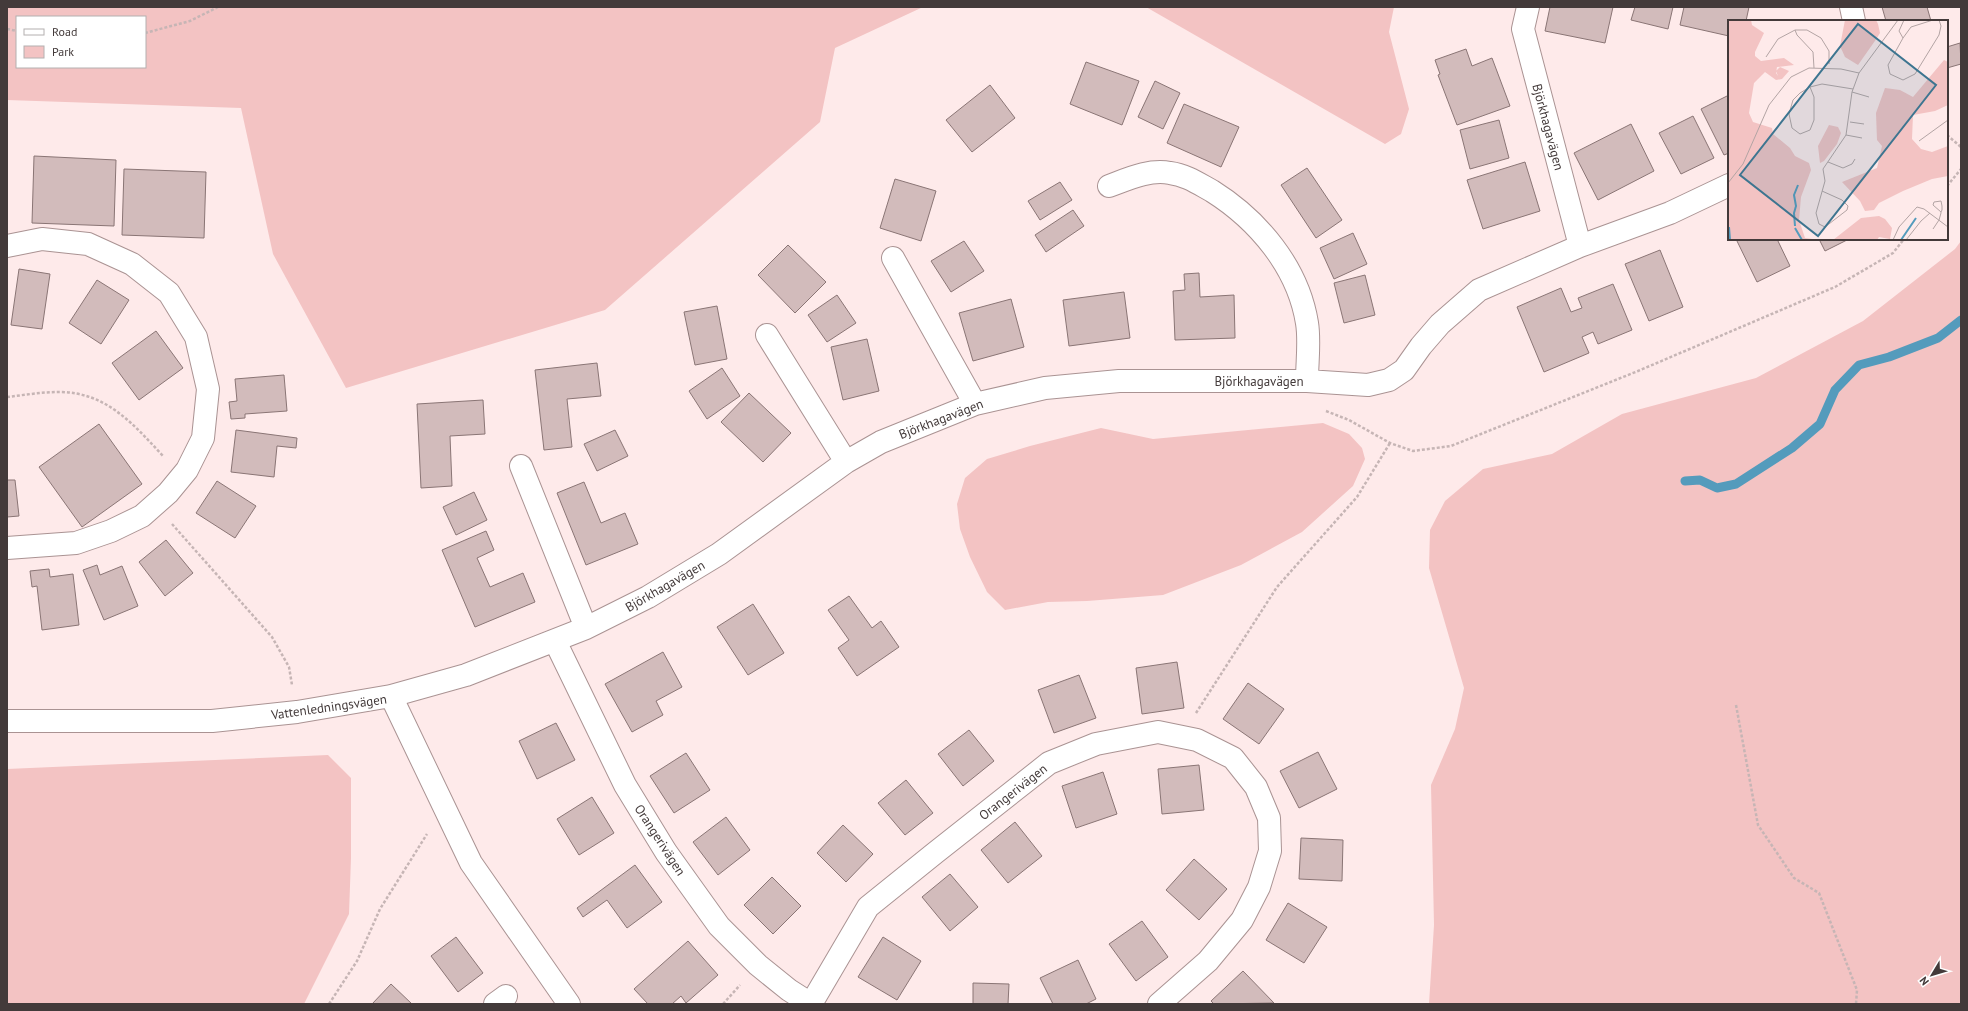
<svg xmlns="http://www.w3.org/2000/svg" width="1968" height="1011" viewBox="0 0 1968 1011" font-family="'PT Sans',sans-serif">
  <rect width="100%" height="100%" fill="#feeaea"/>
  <!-- green -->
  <path fill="#f3c3c3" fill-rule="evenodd" d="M7 7H923L835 48 820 122 605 310 346 388 273 254 241 108 7 100ZM17 17H145V67H17Z
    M1146 7H1394L1389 32 1409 109 1401 134 1385 144Z
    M1961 241V1004H1429L1434 925 1431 785 1455 729 1464 688 1429 568 1430 530 1445 501 1483 469 1552 454 1622 414 1756 378 1863 321 1955 249Z
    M1323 423 1349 434 1362 448 1365 459 1353 486 1302 532 1241 565 1163 595 1087 601 1048 602 1005 610 987 592 970 557 960 529 957 504 965 478 987 459 1030 446 1101 428 1153 439Z
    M328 755 351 778V858L349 914 304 1004H7V769Z"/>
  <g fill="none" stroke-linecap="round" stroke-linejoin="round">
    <!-- stream -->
    <path stroke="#549bbc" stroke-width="9" d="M1685 481 1700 480 1717 488 1736 484 1792 448 1820 424 1835 390 1859 365 1889 357 1938 338 1961 320"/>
  </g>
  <!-- building -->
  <path fill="#d2bbbb" stroke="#8a7575" d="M1550 7H1613L1605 43 1545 31Z
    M1635 7H1673L1668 29 1631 20Z
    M1684 7H1749L1746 21H1729V36L1680 25Z
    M1882 7H1927L1931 21H1886Z
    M1960 43 1961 64 1947 68V47Z
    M1466 49 1472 66 1492 58 1510 106 1457 125 1438 75 1440 74 1435 60Z
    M1086 62 1139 81 1122 125 1070 104Z
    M1155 81 1180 93 1163 129 1138 117Z
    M990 85 1015 118 972 152 946 120Z
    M1729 95V153L1724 155 1701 109Z
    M1184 104 1239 127 1221 167 1167 143Z
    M1693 116 1714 158 1681 174 1659 133Z
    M1499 120 1509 158 1470 169 1460 130Z
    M1631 124 1654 171 1598 200 1574 153Z
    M34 156 116 160 114 226 32 223Z
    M1525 162 1540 211 1483 229 1467 180Z
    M1307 168 1342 220 1316 238 1281 185Z
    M124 169 206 172 204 238 122 235Z
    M895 179 936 191 921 241 880 228Z
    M1060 182 1072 200 1040 220 1028 201Z
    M1073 210 1084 226 1046 252 1035 235Z
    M1353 233 1367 264 1334 279 1320 248Z
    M1736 239H1777L1790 266 1757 282Z
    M1819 239H1849L1825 251Z
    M964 241 984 271 951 292 931 261Z
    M788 245 826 282 795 313 758 275Z
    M1660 250 1683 307 1649 321 1625 264Z
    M19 269 50 274 42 329 11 325Z
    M1199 273 1200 297 1234 295 1235 338 1175 340 1173 291 1185 290 1184 274Z
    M1365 275 1375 315 1344 323 1334 283Z
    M97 280 129 300 101 344 69 323Z
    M1613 284 1632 330 1598 344 1593 332 1582 337 1589 353 1544 372 1517 307 1561 288 1571 312 1582 308 1578 298Z
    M1124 292 1130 338 1069 346 1063 300Z
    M837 295 856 323 827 342 808 315Z
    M1011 299 1024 347 973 361 959 313Z
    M717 306 727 359 695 365 684 312Z
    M156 331 183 368 139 400 112 363Z
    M867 339 879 391 843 400 831 347Z
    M597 363 601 396 567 399 572 447 544 450 535 370Z
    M722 368 740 396 707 419 689 391Z
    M284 375 287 411 245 414V418L231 419 229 402 237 401 235 379Z
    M749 393 791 433 763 462 721 422Z
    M483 400 485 434 450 436 452 486 421 488 417 404Z
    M99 424 142 484 82 527 39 467Z
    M236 430 297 438 296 448 277 446 274 477 231 472Z
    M615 430 628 456 597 471 584 444Z
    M7 480H15L19 516 7 517Z
    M217 481 256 506 235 538 196 513Z
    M584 482 601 523 625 513 638 544 586 565 557 493Z
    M474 492 487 520 456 535 443 507Z
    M486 531 494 550 477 558 490 587 523 573 535 602 475 627 442 550Z
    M166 540 193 573 165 596 139 562Z
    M97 565 100 575 122 566 138 606 104 620 83 570Z
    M49 569 50 577 73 574 79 625 42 630 37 586 32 587 30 571Z
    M849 596 872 628 881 621 899 647 857 676 838 648 849 640 828 610Z
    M753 604 784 653 748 675 717 627Z
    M663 652 682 687 656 701 663 715 632 732 605 684Z
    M1177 662 1184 708 1142 714 1136 668Z
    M1079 675 1096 718 1054 733 1038 690Z
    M1248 683 1284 709 1259 744 1223 719Z
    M556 723 575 760 537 779 519 741Z
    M969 730 994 761 963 786 938 754Z
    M1318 752 1337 789 1299 808 1280 771Z
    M686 753 710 790 674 813 650 776Z
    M1199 765 1204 810 1162 814 1158 769Z
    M1103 772 1117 814 1076 828 1062 786Z
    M906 780 933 813 905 835 878 803Z
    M592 797 614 833 579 855 557 819Z
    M726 817 750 850 718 875 693 842Z
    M1015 822 1042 856 1008 883 981 850Z
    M843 825 873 854 846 882 817 853Z
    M1301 838 1343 840 1342 881 1299 879Z
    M1194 859 1227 889 1199 920 1166 890Z
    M635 865 662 902 627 928 607 900 583 917 577 908Z
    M950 874 978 907 950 931 922 897Z
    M772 877 801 906 773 934 744 905Z
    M1288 903 1327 927 1304 963 1266 940Z
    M1142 921 1168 957 1136 981 1109 944Z
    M456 937 483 973 458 992 431 956Z
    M883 937 921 961 897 1000 858 977Z
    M688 941 718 975 686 1003 681 996 672 1004H648L634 989Z
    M1078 960 1096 999 1086 1004H1053L1040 978Z
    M1243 971 1274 1003 1214 1004 1211 1001Z
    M973 983 1009 984 1008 1004H973Z
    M391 984 412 1004H372Z"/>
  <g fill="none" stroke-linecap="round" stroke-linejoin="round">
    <!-- minor casing -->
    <g stroke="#aa9393" stroke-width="24">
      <path id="minor" d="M1528 7 1523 29 1580 246
        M1851 7 1854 21
        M1109 186C1128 179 1149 169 1170 173 1186 175 1199 184 1212 191 1258 220 1298 267 1307 323 1310 341 1307 362 1307 381
        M7 246 42 239 88 244 132 264 169 293 196 337 208 389 203 438 187 470 168 493 142 516 111 531 76 543 7 548
        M893 258 975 404
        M767 335 846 462
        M521 466 586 628
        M555 641 625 785 666 852 719 926 758 965 789 990 811 1004
        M391 696 471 863 569 1004
        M7 721H212L297 712 391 696 466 675 586 628 648 597 719 554 846 462 881 442 975 404 1045 388 1119 381H1307L1368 385 1389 380 1404 370 1421 346 1440 324 1479 290 1580 246 1670 213 1729 185
        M495 1004 506 996
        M811 1004 868 907 935 853 1049 763 1096 744 1158 732 1197 740 1233 758 1256 787 1269 818 1270 851 1259 887 1242 920 1208 961 1159 1004"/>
    </g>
    <!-- path -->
    <path stroke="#c6b5b5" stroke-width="2.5" stroke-dasharray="3 2" stroke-linecap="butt" d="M7 29 17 31
      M145 33 190 21 218 7
      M1947 135 1961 147
      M1947 186 1961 169
      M7 397C24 395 42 392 59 392 107 392 134 425 164 457
      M1326 411 1349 420 1390 443 1413 451 1451 446 1638 371 1835 287 1893 253 1904 239
      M172 524 272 637 289 667 292 685
      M1736 705 1758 825 1794 878 1819 893 1857 990 1856 1004
      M1196 713 1277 587 1357 497 1390 443
      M329 1004 357 961 380 909 427 834
      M723 1004 740 985"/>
    <!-- minor -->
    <use href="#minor" stroke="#fff" stroke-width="22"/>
  </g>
  <g text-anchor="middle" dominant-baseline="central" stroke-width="3.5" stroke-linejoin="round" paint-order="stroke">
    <!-- street labels -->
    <g font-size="13" fill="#433a3a" stroke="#fff">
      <text transform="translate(1548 127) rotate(75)">Björkhagavägen</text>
      <text x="1259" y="381">Björkhagavägen</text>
      <text transform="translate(941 419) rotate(-21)">Björkhagavägen</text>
      <text transform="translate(665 586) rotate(-30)">Björkhagavägen</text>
      <text transform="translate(329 707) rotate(-8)">Vattenledningsvägen</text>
      <text transform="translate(1013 792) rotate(-38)">Orangerivägen</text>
      <text transform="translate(660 840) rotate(57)">Orangerivägen</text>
    </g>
  </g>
  <!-- overview -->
  <g transform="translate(1728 20)">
    <rect width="220" height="220" fill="#feeaea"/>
    <path d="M0 0H23L24 5 36 13 27 32V36L33 41 56 38 66 45 49 47 48 53 50 56 48 51 52 47 61 51 54 59 48 60 37 52 26 63 21 93 25 102 44 108 45 114 62 128 67 136 81 143 83 150 73 177 71 200 77 218 92 220H0ZM117 0H148L150 4 152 13 149 18 130 45 117 37 112 26ZM216 40 220 42V85L207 91 185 95 184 119 193 129 204 132 220 126V156L204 159 175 171 151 183 146 190 137 191 132 181 114 162 149 148 154 126 149 120 148 93 157 68 172 70 185 77ZM101 105 110 107 113 113 109 124 96 141 92 143 90 126ZM151 196 157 199 164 208 162 219 151 217 149 220H105L133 198Z" fill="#f3c3c3"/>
    <path fill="none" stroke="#549bbc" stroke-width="2" d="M67 206 66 193 68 186 66 175 70 165M1 207 2 220M67 208 74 220M173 220 188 198"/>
    <path fill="none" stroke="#b3a4a4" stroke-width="1" d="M176 0 171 11 175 18 160 45 162 54 175 60 187 54 211 15 213 6 211 0M175 18 183 7 205 0M38 37 50 19 67 10M86 48 85 32 69 15 67 10H79L93 18 101 31V44M82 67 86 77V100L82 110 72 114 64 108 61 94 65 80 72 73 82 67 94 64 125 69M124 72 141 77M122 102 136 104M118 115 134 118M191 121 220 100M100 142 115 148 124 144 127 139M0 163 15 144 41 85 63 57 81 48 113 49 131 53M94 171 114 180 120 186 119 190 97 207 91 204 88 193 97 161 95 149 118 115 124 72 131 53 170 0M205 209 211 200 213 193V192L214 190V186L213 181 206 182 205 185 213 192M165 220 171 207 189 187 196 189 220 207M178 220 193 201 202 193"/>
    <path fill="#3d7590" fill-opacity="0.15" stroke="#3d7590" stroke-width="2" d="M130 4 208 65 90 216 12 155Z"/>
    <rect width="220" height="220" fill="none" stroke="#433a3a" stroke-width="2"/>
  </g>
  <!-- border -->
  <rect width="1968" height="1011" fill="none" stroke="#433a3a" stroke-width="16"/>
  <!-- legend -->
  <rect x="16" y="16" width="130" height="52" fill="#ffffff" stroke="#b4b0b0"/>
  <rect x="24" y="29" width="20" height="6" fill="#ffffff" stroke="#b4b0b0"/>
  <text x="52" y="36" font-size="12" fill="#433a3a">Road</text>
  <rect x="24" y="46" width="20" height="12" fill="#f3c3c3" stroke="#b4b0b0"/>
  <text x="52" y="56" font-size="12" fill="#433a3a">Park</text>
  <!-- north arrow -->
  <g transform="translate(1932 975) rotate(232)" stroke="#ffffff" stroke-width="3" paint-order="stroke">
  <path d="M0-3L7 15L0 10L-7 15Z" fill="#433a3a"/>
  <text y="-6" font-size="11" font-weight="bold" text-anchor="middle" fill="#433a3a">N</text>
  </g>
</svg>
